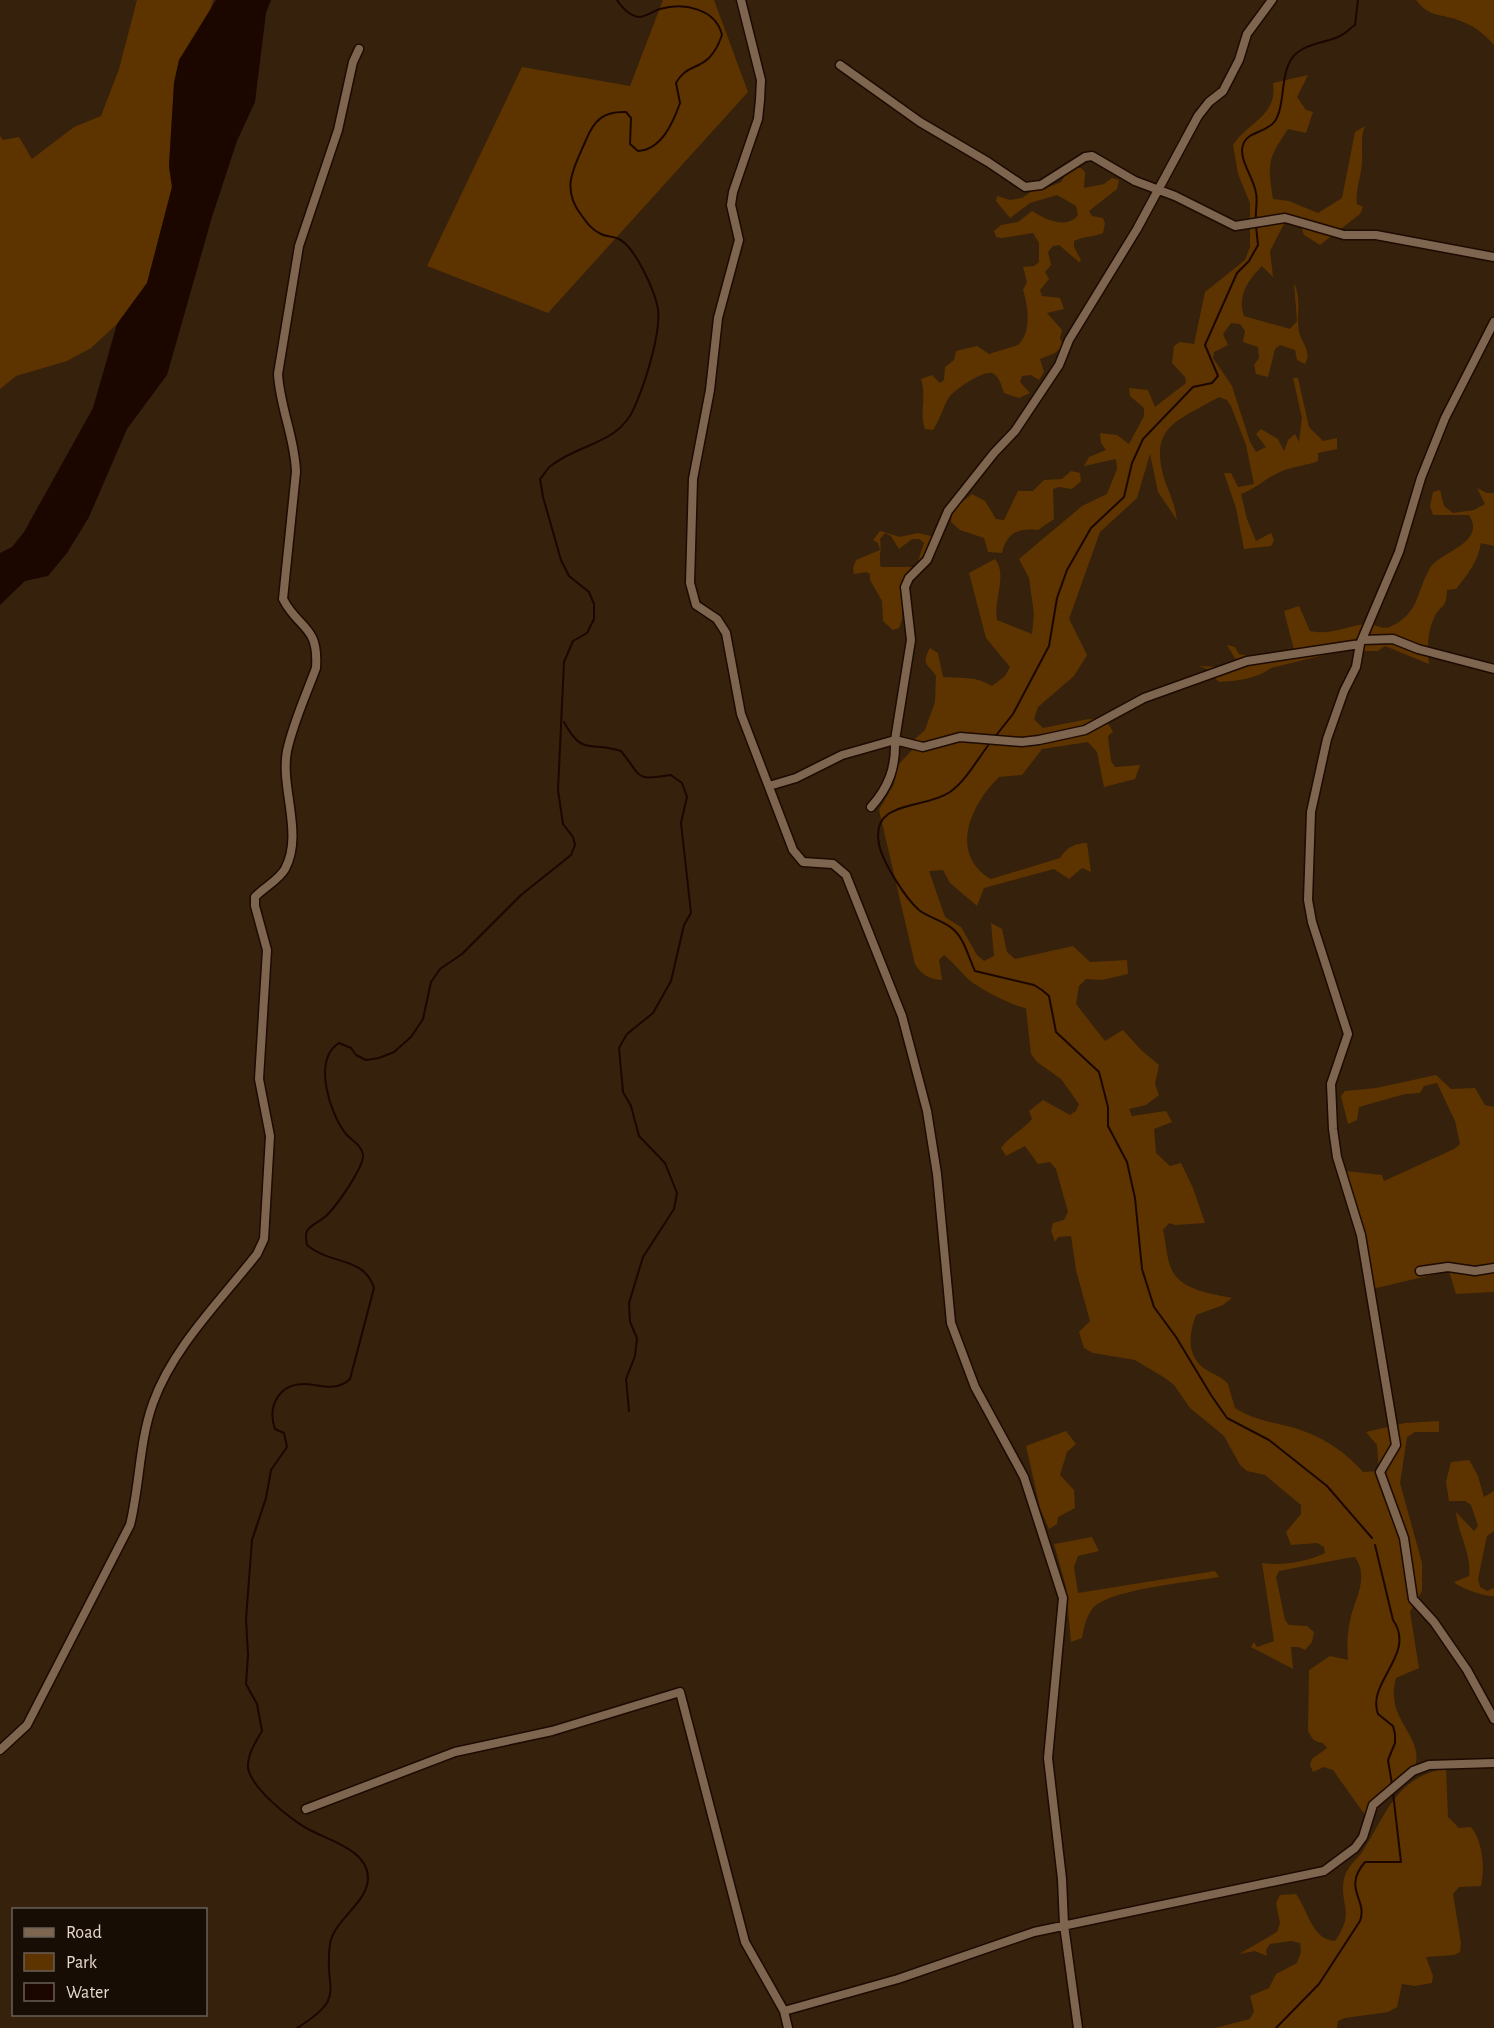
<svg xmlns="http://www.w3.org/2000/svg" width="1494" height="2028" viewBox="0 0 1494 2028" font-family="'Alegreya Sans',sans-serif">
  <rect width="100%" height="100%" fill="#36210c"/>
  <!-- green -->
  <path fill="#5d3400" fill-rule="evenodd" d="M137 0H213L209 15 179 60 174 83 169 166 172 187 147 283 117 324 91 348 67 361 16 376 0 389V136L3 140 19 137 32 159 74 127 101 116 119 69Z
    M663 0H714L748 92 548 313 427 266 522 67 630 86Z
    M1416 0H1494V45C1485 35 1476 27 1463 22 1444 13 1430 19 1416 0Z
    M1308 75 1297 97 1306 110 1313 112 1306 133 1288 129C1268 159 1267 162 1273 199L1289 201 1318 213 1342 198 1355 132 1365 126C1360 138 1363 148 1362 160 1362 175 1355 189 1357 204L1363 207 1360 214 1320 245 1304 235 1299 220 1285 222 1270 251 1273 277 1262 266C1248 280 1237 296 1244 316L1290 329 1297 321 1294 283C1302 300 1296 315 1299 332 1302 344 1312 351 1305 364L1297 360 1295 350 1280 345 1275 349 1268 377 1256 374 1254 365 1259 358 1258 347 1243 342 1245 331 1240 324 1231 323 1223 334 1228 345 1214 352 1213 358 1232 386 1250 442 1256 452 1266 447 1256 434 1261 429 1278 439 1284 451 1288 440 1295 434 1299 442 1302 418 1293 378H1298L1309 427 1323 441 1337 438V449L1318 453V461C1306 466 1293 466 1280 472 1266 478 1256 489 1241 494L1247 519 1256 541 1271 533 1274 540 1271 546 1244 549 1236 508 1224 473H1231L1238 487 1254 484 1246 445 1231 406 1227 400 1219 397C1175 422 1147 427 1166 484 1171 496 1175 506 1177 520L1158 492 1150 454 1137 498 1100 532 1069 619 1087 655 1074 676 1038 707 1034 719 1043 728 1088 719 1106 720 1113 732 1108 736 1111 761 1115 767 1140 765 1135 779 1104 787 1097 752 1088 742 1042 749 1022 775 999 777C971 804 948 854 991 879L1060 858C1066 848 1075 843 1087 843L1091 872 1082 868 1069 879 1054 869 984 888 977 906 950 883 943 870 929 871 945 917 961 927 977 955 984 961 994 956 991 923 1002 929 1007 952 1015 959 1073 946 1090 962 1127 960 1128 974 1102 980 1086 979 1079 986 1076 1004 1105 1041 1123 1030 1141 1050 1159 1065 1155 1084 1159 1095 1146 1105 1129 1109 1132 1116 1166 1111 1172 1122 1154 1129 1156 1153 1170 1166 1181 1163 1193 1188 1205 1223 1175 1225 1169 1223 1163 1230C1166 1242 1166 1256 1171 1268 1179 1290 1212 1294 1232 1298L1223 1305 1196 1315C1190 1331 1186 1350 1200 1365 1208 1373 1221 1375 1228 1384L1235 1408C1250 1418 1266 1421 1283 1425 1315 1432 1342 1448 1363 1472L1379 1471 1377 1445 1366 1432 1405 1423 1439 1421V1432H1415L1407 1437 1400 1483 1422 1563V1591L1410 1612 1419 1668 1396 1678C1383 1723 1431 1737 1412 1774 1407 1784 1391 1789 1383 1798 1378 1804 1374 1814 1370 1822L1333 1770 1324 1767 1313 1772 1310 1765 1312 1759 1327 1748 1323 1743C1314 1742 1312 1739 1308 1731L1309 1670 1330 1656 1348 1660C1347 1647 1347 1634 1350 1621 1354 1599 1370 1579 1355 1557L1347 1558 1279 1571 1276 1577 1285 1620 1289 1625 1307 1626 1314 1632 1312 1642 1305 1650 1299 1647H1291L1293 1669 1251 1647 1254 1642 1257 1647 1274 1641 1262 1563C1283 1566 1306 1562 1325 1553L1324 1547 1317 1543 1291 1545 1286 1532 1301 1514V1505L1265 1475 1247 1471 1240 1465 1224 1436 1190 1408 1174 1385 1165 1378 1135 1360 1093 1353 1084 1348 1079 1332 1090 1321 1076 1270 1071 1236 1058 1237 1055 1242 1051 1231 1053 1223 1064 1220 1068 1212 1056 1169 1050 1162 1038 1164 1025 1146 1006 1156 1001 1148C1009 1136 1023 1130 1032 1119L1029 1111 1043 1100 1070 1115 1076 1111 1079 1104 1061 1079 1037 1062 1031 1054 1026 1008C1013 1006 977 988 967 978 959 970 953 962 944 955L939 960 942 980C930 979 921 975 915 964L879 810 894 784 898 765 913 749 908 745 925 730 935 702 936 676C929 664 920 666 930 648L938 653 943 677C961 678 976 676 992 686L1005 676 1010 667 986 638 969 573 995 559C1008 576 993 600 997 620L1032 634 1034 614 1029 578 1019 559 1082 506 1107 494 1117 469 1116 459 1084 466 1089 457 1106 450 1101 443 1100 433 1117 435 1129 444 1144 416V408L1130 396 1129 388 1148 390 1155 407 1186 383 1185 377 1172 363 1174 346 1180 342 1194 344 1205 292 1245 260 1250 247V203L1238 174 1233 145C1248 122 1278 116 1273 83Z
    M1075 167 1081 168 1085 172 1084 188 1104 184 1112 178 1119 180 1117 189 1089 211 1092 216 1103 218 1105 223 1103 233C1095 237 1084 236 1074 241V247L1081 260 1079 262 1059 245 1053 246 1048 252 1051 265 1045 272 1049 279 1040 290 1042 296 1060 298 1064 309 1047 313 1062 330 1060 338 1063 346 1055 353 1040 359 1044 372 1039 380 1031 375 1022 376 1020 382 1030 393 1019 398 1004 393C1002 387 999 375 992 373 982 371 952 391 948 399 942 410 940 419 933 430L925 429C919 412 927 398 921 379L932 375 940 383 944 380 945 367 954 360 956 351 977 346 989 354 1018 345C1032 332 1028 306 1023 290L1027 282 1023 267 1034 266 1039 262V243L1033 233 1002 238 996 237 994 231 1001 225 1018 222 1032 211C1045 219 1066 230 1078 215L1076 206 1057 195 1030 203 1010 218 996 201 997 196 1010 200 1022 198 1035 189 1046 188 1061 182 1067 172Z
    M1071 471 1080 473 1081 481 1072 489 1059 487 1053 489 1054 519 1038 530C1017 528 1007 533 1002 553L988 552 984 538 960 530 951 522 952 510 972 494 985 501 996 519 1004 520 1018 491H1033L1044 480 1062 479Z
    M1477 488 1487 493H1494V546L1481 543C1478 561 1468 574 1456 589L1447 590C1446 611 1441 603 1434 618 1427 634 1427 647 1429 664L1385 646 1378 651H1340L1271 668C1256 679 1237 681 1219 682L1205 668 1198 666 1219 667 1236 660 1227 645 1235 647 1239 654 1254 657 1294 650 1284 611 1299 606 1310 631C1332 636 1347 625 1368 624 1376 624 1382 630 1390 627 1420 613 1416 592 1430 568 1441 551 1487 543 1469 515H1433L1430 506 1433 492 1440 490 1444 506 1453 513 1474 510 1485 504Z
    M880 531 900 537 918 533 931 536C932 555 912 568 902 582V619L899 628 893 630 883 621 882 601 870 580V574L866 572 854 574 853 568 856 560 880 550 878 543 873 540ZM885 533 891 536 899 549 912 539H919L924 543 916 567H881C878 559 882 550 880 539Z
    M1436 1075 1451 1089 1475 1088 1485 1105 1494 1107V1292L1456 1294 1449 1271 1372 1289 1346 1171 1382 1175 1384 1181 1454 1149 1460 1144 1455 1121 1437 1083 1424 1086 1420 1093 1405 1094 1359 1107 1357 1120 1348 1124 1341 1096 1345 1091 1376 1088Z
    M1066 1431 1076 1444 1067 1452 1060 1475 1074 1490 1075 1508 1058 1517 1057 1524 1049 1529 1040 1508 1026 1446Z
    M1469 1460 1478 1476 1484 1497 1494 1491V1531L1487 1536 1478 1579 1480 1587 1487 1591 1494 1588V1596C1486 1597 1459 1588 1454 1582L1469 1576C1472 1554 1458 1534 1456 1512L1474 1531 1478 1526 1471 1505 1465 1501H1449L1446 1482 1451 1462Z
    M1092 1537 1099 1551 1078 1556 1074 1567 1078 1593 1215 1571 1219 1577C1192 1582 1110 1589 1093 1608 1086 1617 1084 1627 1082 1638L1071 1642 1066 1587 1054 1544Z
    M1446 1768 1448 1817 1459 1828 1471 1827C1483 1841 1485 1869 1481 1886L1459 1887 1453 1894 1461 1943 1460 1952 1454 1955 1426 1957 1433 1976 1432 1983 1415 1986 1402 1984 1397 2007 1388 2012 1345 2018 1338 2021 1337 2028H1215L1250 2019 1254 2011 1250 1996 1269 1988 1276 1974 1297 1963 1301 1952 1300 1943 1291 1941 1270 1944 1266 1950 1267 1956 1255 1951 1239 1954 1277 1932 1280 1923 1276 1903 1280 1895 1296 1894C1308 1910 1312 1940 1335 1941 1356 1911 1339 1905 1344 1879 1347 1865 1357 1861 1364 1849 1388 1811 1396 1778 1446 1768Z"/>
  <!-- water -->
  <path fill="#1b0700" d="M216 0H271L266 13 255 102 237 141 212 217 167 375 127 429 89 517 67 553 48 576 25 581 0 605V553L12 547 24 532 93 408 117 324 147 283 172 187 169 166 174 83 179 60Z"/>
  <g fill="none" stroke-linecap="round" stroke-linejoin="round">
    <!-- stream -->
    <path stroke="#1b0700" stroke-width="2" d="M1256 220C1255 211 1258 201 1256 193 1254 178 1238 159 1243 145 1247 131 1267 133 1275 121 1287 102 1278 67 1298 52 1311 42 1326 43 1340 36 1345 34 1350 28 1355 25L1358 0
      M564 722C583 757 589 741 621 751 643 778 634 781 671 775L682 783 687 797 681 823 691 913 684 925 671 981 653 1013 627 1034 619 1048 623 1092 631 1106 639 1136 665 1163 677 1193 674 1209 643 1257 629 1303 630 1322 637 1338 635 1356 626 1379 629 1411
      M994 738 1013 714 1049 646 1057 598 1067 570 1091 528 1124 497 1132 463 1143 439 1193 387 1212 383 1218 376 1205 345 1237 273 1249 261 1258 245 1256 226
      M990 743C978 758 966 781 950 792 924 810 870 799 879 844 882 861 905 898 919 910 929 918 945 921 954 930 965 940 969 959 975 971L1034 985 1042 990 1049 996 1056 1032 1099 1072 1108 1107V1126L1127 1162 1135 1198 1142 1269 1154 1307 1176 1337 1211 1395 1227 1418 1269 1440 1327 1486 1372 1538
      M1375 1545 1393 1620C1417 1654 1366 1682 1378 1714L1393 1726 1395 1734V1743L1388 1760 1392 1784
      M297 2028C349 1996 323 1991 330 1944 334 1919 368 1903 368 1878 368 1851 331 1841 312 1831 294 1823 246 1785 248 1764 249 1752 256 1741 262 1731L257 1704 246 1684 248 1655 246 1619 252 1540 266 1498 271 1470 287 1447 284 1433 275 1429C267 1406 279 1383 306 1384 322 1385 336 1392 350 1379L374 1288C364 1256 330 1265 307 1245 306 1240 305 1236 307 1231 311 1224 322 1221 328 1214 337 1205 364 1167 363 1155 361 1144 353 1142 346 1134 330 1114 312 1060 339 1043L351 1048 356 1055 366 1060 379 1058 394 1052 411 1037 423 1019 431 982 440 969 462 954 521 895 571 855 575 845 573 837 563 824 558 790 564 662 573 641 587 633 594 619V604L589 592 569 576 561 560 543 497 540 479C544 475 547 468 552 465 580 443 620 444 635 406 645 383 661 334 658 309 655 291 635 247 619 239 613 236 607 237 601 234 592 230 587 223 582 216 560 188 574 168 586 140 594 120 604 111 626 112L631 118 630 144 638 151C661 150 673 123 680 103L676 83C689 59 708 75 722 35 716 9 684 2 660 9 653 11 646 17 639 17 630 16 621 7 617 0
      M1276 2028 1319 1984 1360 1921C1368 1899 1342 1889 1365 1862H1401L1393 1793"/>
    <!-- street casing -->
    <g stroke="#1d0a00" stroke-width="11">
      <path id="street" d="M741 0 761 80 760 100 758 119 733 192 731 205 739 240 718 318 710 390 693 479 690 583 696 605 717 619 726 633 741 714 793 850 803 862 833 864 846 875 902 1016 927 1111 937 1174 951 1323 975 1387 1024 1477 1063 1598 1048 1758 1062 1879 1064 1925 1078 2028
        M840 65 920 122 988 162 1025 187 1041 185 1085 157 1092 156 1135 181 1175 196 1235 226 1285 218 1344 235H1376L1494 257
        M1494 322 1445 418 1421 478 1399 552 1360 644 1356 667 1344 691 1327 739 1311 812 1308 900 1312 922 1348 1034 1331 1084 1333 1129 1337 1157 1361 1235 1396 1445 1380 1472 1404 1538 1413 1599 1434 1622 1467 1670 1494 1719
        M1362 640 1393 639 1418 649 1494 669
        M769 786 796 778 842 755 895 740 911 640 905 587 909 578 927 560 948 511 994 453 1015 431 1059 365 1069 340 1137 229 1198 116 1209 102 1223 91 1239 60 1247 34 1272 0
        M871 807C889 787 896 767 895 740L923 747 960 737 1022 742 1039 740 1085 730 1144 698 1247 661 1360 644
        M1420 1271 1448 1267 1475 1271 1494 1268
        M0 1750 27 1725 130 1525C140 1485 139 1442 153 1403 173 1347 221 1300 257 1254L264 1239 270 1136 259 1079 267 950 255 906V897C264 887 278 881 285 869 304 834 280 788 287 751 293 723 306 695 316 668 319 625 299 630 283 599L296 472C295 438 280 408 278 374L299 246 338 130 353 62 359 49
        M306 1809 455 1752 552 1731 680 1692 745 1942 784 2011 788 2028
        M784 2011 898 1979 1034 1932 1324 1871 1355 1848 1363 1837 1373 1805 1413 1771 1429 1765 1494 1763"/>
    </g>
    <!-- street -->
    <use href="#street" stroke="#7e654f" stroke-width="8"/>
  </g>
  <!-- legend -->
  <rect x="12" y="1908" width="195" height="108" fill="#170d05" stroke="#6a5f55" stroke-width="1.5"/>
  <rect x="24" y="1928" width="30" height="9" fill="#7e654f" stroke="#6a5f55" stroke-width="1.5"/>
  <text x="66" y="1938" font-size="18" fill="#e7d9cc">Road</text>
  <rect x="24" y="1953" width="30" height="18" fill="#5d3400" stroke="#6a5f55" stroke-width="1.5"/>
  <text x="66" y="1968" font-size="18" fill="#e7d9cc">Park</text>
  <rect x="24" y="1983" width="30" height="18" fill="#1b0700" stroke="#6a5f55" stroke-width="1.5"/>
  <text x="66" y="1998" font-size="18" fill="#e7d9cc">Water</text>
</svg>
